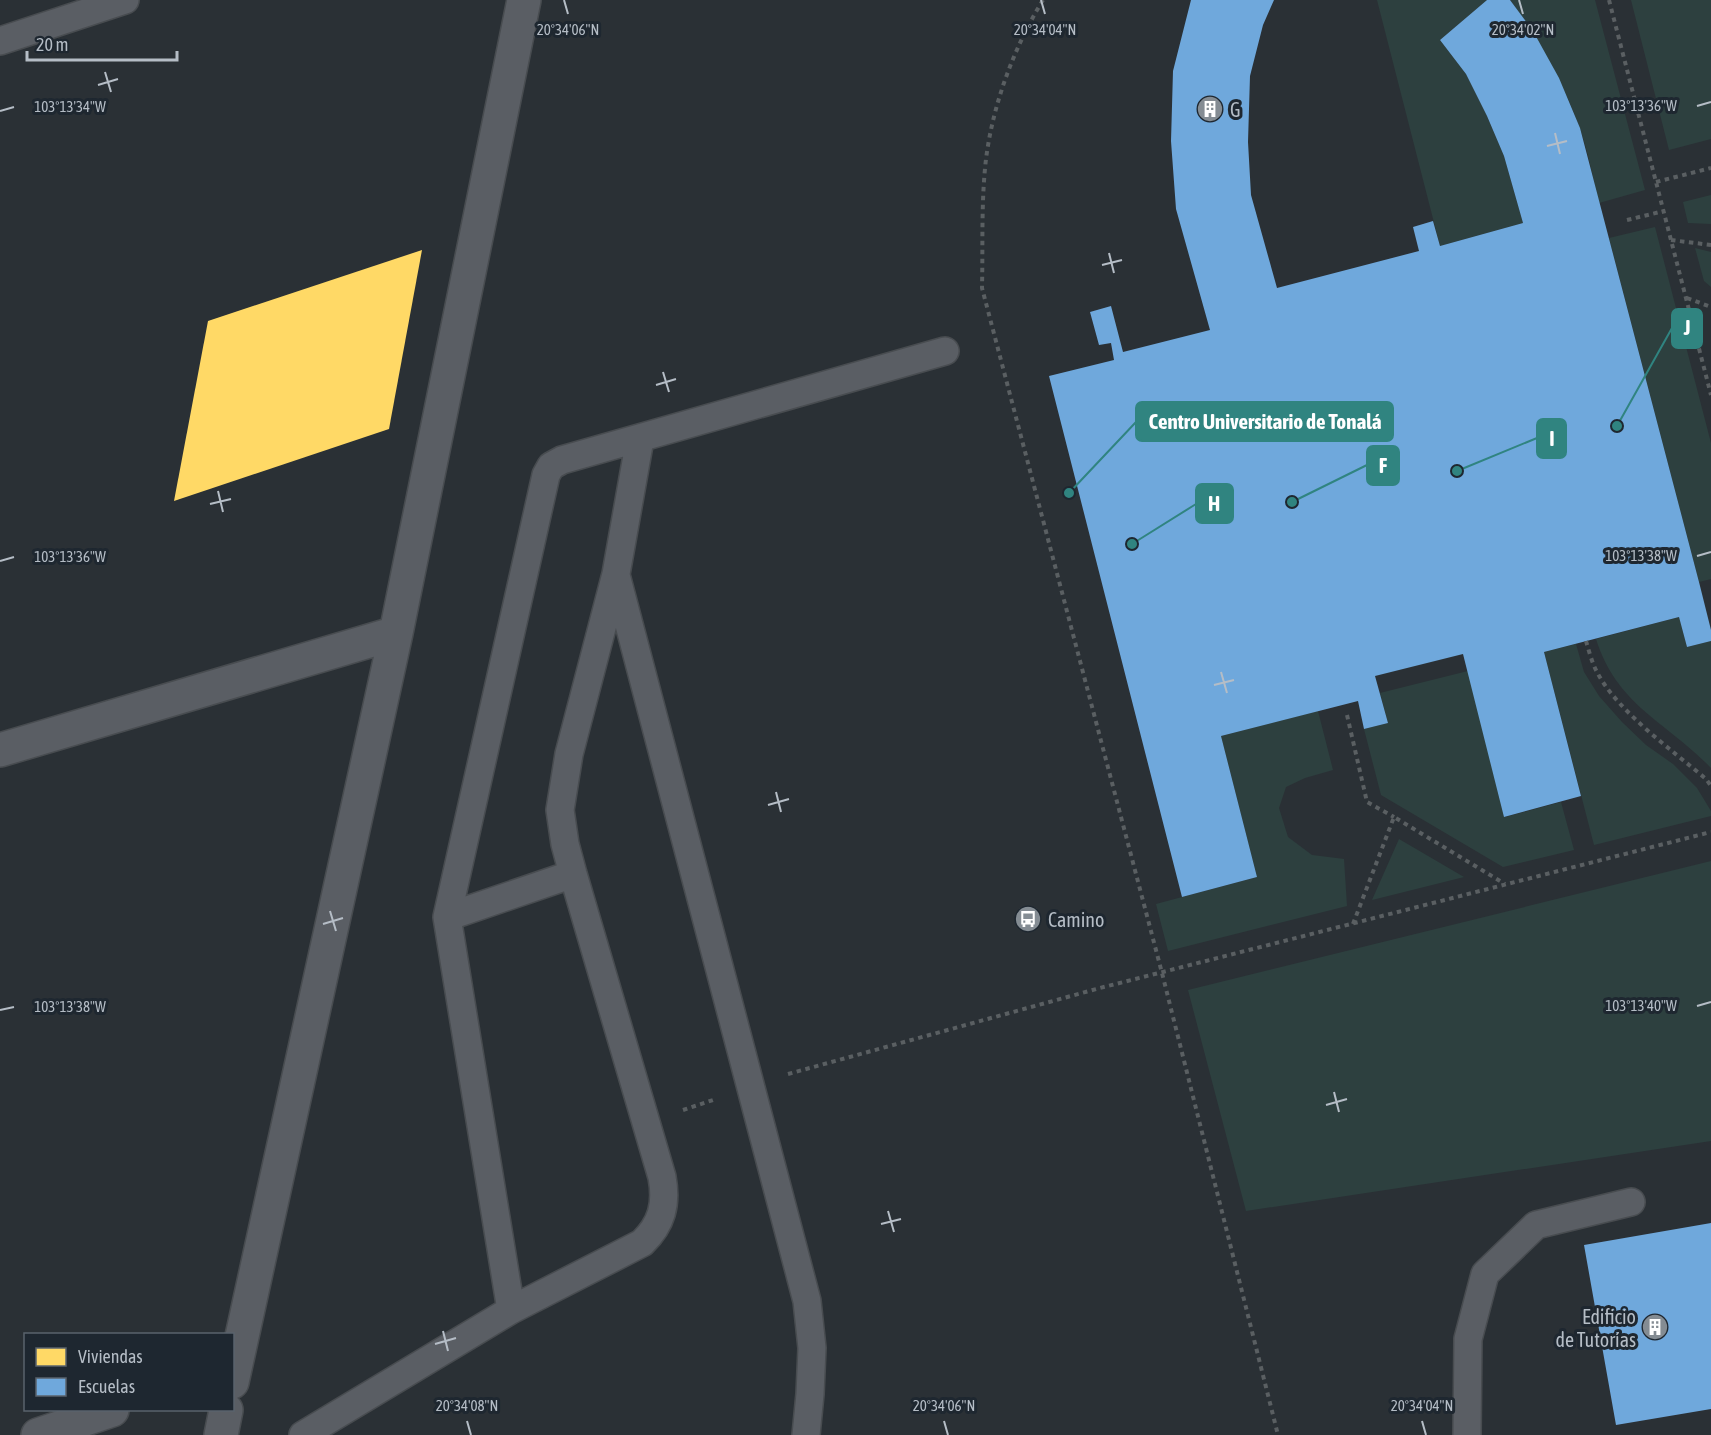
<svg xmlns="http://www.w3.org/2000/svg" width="1711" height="1435" viewBox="0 0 1711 1435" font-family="'Asap Condensed',sans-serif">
  <rect width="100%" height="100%" fill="#2a3035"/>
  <!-- green -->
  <path fill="#2d403f" d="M1377 0H1487L1440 40 1466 74 1487 116 1504 156 1523 223 1440 246Z
    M1510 0H1595L1645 190 1599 203C1593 178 1588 151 1579 126 1562 81 1539 39 1510 0Z
    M1631 0H1711V139L1669 150Z
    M1711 195V224L1688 223 1683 202Z
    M1655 227 1711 443V579L1699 582 1609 238Z
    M1695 248 1711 252V287L1704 281Z
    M1679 617 1687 647 1711 641V768C1667 722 1617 706 1596 639Z
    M1576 644 1584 672 1599 696 1622 722 1646 745 1673 764 1697 788 1711 811V816L1594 845 1544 652Z
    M1468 671 1505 817 1561 802 1574 850 1503 867 1381 795 1364 729 1388 723 1380 693Z
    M1318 711 1333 770 1305 778 1286 787 1279 808 1288 837 1312 855 1344 859 1347 906 1168 951 1156 904 1257 877 1221 736Z
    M1399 839 1464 877 1372 900Z
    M1711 861V1141L1246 1211 1188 990Z"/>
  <!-- homes -->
  <path fill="#ffd966" d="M422 250 389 429 174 501 208 321Z"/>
  <!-- schools -->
  <path fill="#6fa8dc" d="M1191 0H1274L1263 25 1250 76 1248 142 1251 195 1277 288 1419 251 1413 227 1433 221 1440 246 1523 223 1504 156 1487 116 1466 74 1440 40 1487 0H1510L1533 31 1559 78 1580 128 1699 582 1711 630V641L1687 647 1679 617 1544 652 1581 796 1504 817 1463 654 1375 676 1388 723 1364 729 1358 701 1221 736 1257 877 1182 897 1049 376 1114 360 1111 343 1099 345 1090 312 1111 306 1123 352 1210 330 1176 209 1171 141 1173 71Z
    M1711 1223V1409L1616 1425 1584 1245Z"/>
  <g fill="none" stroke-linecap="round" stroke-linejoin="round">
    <!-- lane casing -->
    <g stroke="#484c50" stroke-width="30">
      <path id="lane" d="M0 41 125 0
        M616 575 807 1301 812 1348 810 1394 806 1435
        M447 917 573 874
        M511 1310 447 917 546 475 551 466 562 460 945 351
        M303 1435 511 1310 642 1243C662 1224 667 1204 662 1177L573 874 565 844 560 810 569 754 616 574 640 439
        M1467 1435 1468 1339 1485 1274 1536 1225 1631 1202"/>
    </g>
    <!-- street casing -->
    <g stroke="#484c50" stroke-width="36">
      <path id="street" d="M0 750 396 633
        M232 1382 396 633 524 0
        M38 1435 112 1410
        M221 1435 226 1410"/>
    </g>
    <!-- path -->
    <path stroke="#5a5f62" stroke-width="4" stroke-dasharray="4.5 4.5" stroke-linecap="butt" d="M1043 0C1014 47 993 104 986 159 981 202 983 245 982 288L1162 973 1278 1435
      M1609 0 1711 395
      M1656 182 1711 168
      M1627 220 1664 211
      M1671 240 1711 245
      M1687 298 1711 307
      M1586 641C1589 651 1592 663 1597 672 1617 711 1672 750 1706 779L1711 786
      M1347 715 1367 802 1394 817
      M1353 924 1394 817 1505 884
      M788 1074 1100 988 1711 832
      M683 1110 713 1100"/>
    <!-- lane -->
    <use href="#lane" stroke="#5a5e64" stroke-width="27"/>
    <!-- street -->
    <use href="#street" stroke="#5a5e64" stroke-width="33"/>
  </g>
  <!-- ticks -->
  <path fill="none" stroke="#b5bdc6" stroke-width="2" d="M564 0 568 14M1041 0 1045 14M1519 0 1523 14M105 72 111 92M98 85 118 79M1697 106 1711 102M0 111 14 107M1555 133 1560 154M1547 146 1567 141M1109 253 1114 273M1102 265 1122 260M663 372 669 392M656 385 676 379M218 491 223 512M210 504 231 499M1697 556 1711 552M0 561 14 557M1221 672 1227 693M1214 685 1234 680M776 792 781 812M768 805 789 799M330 911 336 931M323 924 343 918M1697 1006 1711 1002M0 1010 14 1007M1334 1092 1339 1112M1326 1105 1347 1099M888 1211 894 1232M881 1224 901 1219M443 1331 448 1351M435 1344 456 1338M467 1421 471 1435M944 1421 948 1435M1422 1421 1426 1435"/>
  <!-- icons -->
  <defs>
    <g id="building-disc" transform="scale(1.35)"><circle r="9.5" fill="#848c93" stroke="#1e2730"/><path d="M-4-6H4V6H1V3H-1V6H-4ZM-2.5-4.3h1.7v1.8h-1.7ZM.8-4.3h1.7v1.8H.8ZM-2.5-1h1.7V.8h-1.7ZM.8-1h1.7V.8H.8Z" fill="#fff"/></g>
    <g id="bus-disc" transform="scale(1.35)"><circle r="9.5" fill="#848c93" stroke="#1e2730"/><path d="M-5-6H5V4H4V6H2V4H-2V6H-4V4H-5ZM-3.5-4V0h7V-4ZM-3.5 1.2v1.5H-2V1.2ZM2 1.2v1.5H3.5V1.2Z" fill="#fff"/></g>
  </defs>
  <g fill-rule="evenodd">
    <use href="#building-disc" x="1210" y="109"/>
    <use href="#bus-disc" x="1028" y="919"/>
    <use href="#building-disc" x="1655" y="1327"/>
  </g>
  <g text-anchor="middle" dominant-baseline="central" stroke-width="6" stroke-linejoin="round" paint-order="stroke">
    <!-- poi labels -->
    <g font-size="20" fill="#b5bdc6" stroke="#1e2730" text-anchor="start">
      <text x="1230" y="109">G</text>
      <text x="1048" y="919">Camino</text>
      <text x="1636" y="1316" text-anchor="end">Edificio<tspan x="1636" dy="23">de Tutorías</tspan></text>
    </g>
  </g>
  <g font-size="15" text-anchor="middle" fill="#b5bdc6" stroke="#1e2730" stroke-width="6" stroke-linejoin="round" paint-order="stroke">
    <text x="568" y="35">20°34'06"N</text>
    <text x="1045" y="35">20°34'04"N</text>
    <text x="1523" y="35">20°34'02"N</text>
    <text x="1641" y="111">103°13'36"W</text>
    <text x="70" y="112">103°13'34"W</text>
    <text x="1641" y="561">103°13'38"W</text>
    <text x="70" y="562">103°13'36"W</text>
    <text x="1641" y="1011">103°13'40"W</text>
    <text x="70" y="1012">103°13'38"W</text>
    <text x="467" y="1411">20°34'08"N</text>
    <text x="944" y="1411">20°34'06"N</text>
    <text x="1422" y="1411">20°34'04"N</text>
  </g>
  <!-- callouts -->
  <path fill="none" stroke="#308480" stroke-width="2" d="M1617 426L1672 328M1069 493L1136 422M1457 471L1537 438M1292 502L1367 465M1132 544L1196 504"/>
  <g fill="#308480" stroke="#1e2730" stroke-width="2">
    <circle cx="1617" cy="426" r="6"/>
    <circle cx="1069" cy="493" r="6"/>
    <circle cx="1457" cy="471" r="6"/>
    <circle cx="1292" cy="502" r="6"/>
    <circle cx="1132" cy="544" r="6"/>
  </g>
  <g fill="#308480" stroke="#308480" stroke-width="2">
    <rect x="1672" y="309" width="30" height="39" rx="6"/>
    <rect x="1136" y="402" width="257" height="39" rx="6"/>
    <rect x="1537" y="419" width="29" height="39" rx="6"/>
    <rect x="1367" y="446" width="32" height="39" rx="6"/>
    <rect x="1196" y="484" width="37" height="39" rx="6"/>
  </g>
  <g font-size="21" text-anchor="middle" font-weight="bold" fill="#fff">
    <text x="1687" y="335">J</text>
    <text x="1265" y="429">Centro Universitario de Tonalá</text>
    <text x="1552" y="446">I</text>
    <text x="1383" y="473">F</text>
    <text x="1214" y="511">H</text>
  </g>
  <!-- legend -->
  <rect x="24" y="1333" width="210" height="78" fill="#1e2730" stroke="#5a636c" stroke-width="1.5"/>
  <rect x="36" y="1348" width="30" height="18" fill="#ffd966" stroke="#5a636c" stroke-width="1.5"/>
  <text x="78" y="1363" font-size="18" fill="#b5bdc6">Viviendas</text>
  <rect x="36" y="1378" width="30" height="18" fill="#6fa8dc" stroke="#5a636c" stroke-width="1.5"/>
  <text x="78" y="1393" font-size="18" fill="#b5bdc6">Escuelas</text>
  <!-- scale -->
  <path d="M27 51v9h150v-9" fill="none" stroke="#b5bdc6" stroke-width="3"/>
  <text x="36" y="51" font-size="18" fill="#b5bdc6" stroke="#1e2730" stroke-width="4.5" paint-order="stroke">20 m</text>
</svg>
